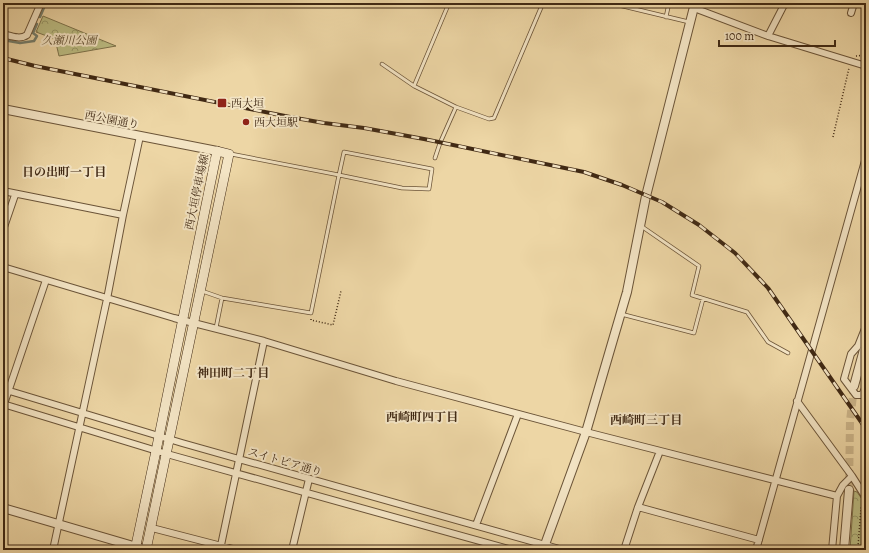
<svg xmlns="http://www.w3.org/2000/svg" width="869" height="553" viewBox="0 0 869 553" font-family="Alegreya,'Noto Serif JP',serif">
  <defs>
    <pattern id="park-crowns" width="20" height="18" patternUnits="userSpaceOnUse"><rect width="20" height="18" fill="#bcbd83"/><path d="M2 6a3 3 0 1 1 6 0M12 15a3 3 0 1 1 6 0" fill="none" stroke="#9a9a6a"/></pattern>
  </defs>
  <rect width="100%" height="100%" fill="#edd6a5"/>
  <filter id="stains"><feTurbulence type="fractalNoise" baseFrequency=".005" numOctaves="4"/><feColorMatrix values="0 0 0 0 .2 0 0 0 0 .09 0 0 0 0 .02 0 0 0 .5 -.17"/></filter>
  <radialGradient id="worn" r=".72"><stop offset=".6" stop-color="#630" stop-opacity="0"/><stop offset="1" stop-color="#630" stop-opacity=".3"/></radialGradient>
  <!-- park -->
  <path fill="url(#park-crowns)" stroke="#7e734c" d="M43 16 116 46 59 56 55 39 36 32Z
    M854 491 857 492 866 505V550H850Z"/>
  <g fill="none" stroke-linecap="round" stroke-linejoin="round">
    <!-- stream -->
    <path stroke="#757f6d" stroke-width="2.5" d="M40 17 46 3
      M3 40 20 43 34 41 37 36 33 33 37 24"/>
    <!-- tertiary-tunnel -->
    <path stroke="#cab388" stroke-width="8" stroke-dasharray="8 4" stroke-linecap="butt" d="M849 490 850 421 854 387"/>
    <!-- service casing -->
    <g stroke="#6b5438" stroke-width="4.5">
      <path id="service" d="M610 3 689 22
        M666 17 669 3
        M382 64 414 86 456 107 440 143 435 158
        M414 86 449 3
        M456 107 489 119 494 118 543 3
        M344 152 432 169 429 189 402 188 339 175Z
        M641 226 699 266 692 295 747 312 768 342 788 353
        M202 291 222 298 311 313 339 175 231 154
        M621 314 694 333 703 299
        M216 328 222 298"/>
    </g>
    <!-- minor casing -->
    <g stroke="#6b5438" stroke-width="8">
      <path id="minor" d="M694 8 768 36 866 66
        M851 13 854 3
        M3 34C11 36 20 40 27 35L41 3
        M768 36 785 3
        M3 191 123 215
        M3 230 15 195
        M3 267 174 318 264 341 396 381 586 432 837 496
        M866 326 858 346 851 354 844 379 856 395H862L866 386
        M3 389 182 443 563 550
        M797 401 852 476 866 498
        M3 404 167 454 512 550
        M3 407 46 280
        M638 507 759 540
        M476 525 518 414
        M152 528 237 550
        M53 550 107 299 123 215 140 136
        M220 550 264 341
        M292 550 309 479
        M624 550 638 507 660 451
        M756 550 866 157
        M832 550 837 496 843 485 852 476"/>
    </g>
    <!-- tertiary casing -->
    <g stroke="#6b5438" stroke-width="10">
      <path id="tertiary" d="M3 109 217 151
        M854 386 866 342
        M3 508 147 550
        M543 550 586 432 627 292 646 196 695 3
        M844 550 849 490"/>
    </g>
    <!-- secondary casing -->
    <g stroke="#402914" stroke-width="10">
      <path id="secondary" d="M135 550 156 451 217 151 229 154 146 550"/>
    </g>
    <!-- path -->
    <path stroke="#402914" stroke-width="1.5" stroke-dasharray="1 2" stroke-linecap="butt" d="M856 56 866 55
      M833 137 849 68
      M311 319V320L333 325 341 291
      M852 546 858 547 861 508 863 509 866 514"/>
    <!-- service -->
    <use href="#service" stroke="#f3e4c4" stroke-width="3"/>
    <!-- minor -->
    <use href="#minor" stroke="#f3e4c4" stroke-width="6"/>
    <!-- tertiary -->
    <use href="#tertiary" stroke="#f3e4c4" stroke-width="8"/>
    <!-- secondary -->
    <use href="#secondary" stroke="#f3e4c4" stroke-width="9"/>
    <!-- rail casing -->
    <g stroke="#402914" stroke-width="4">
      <path id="rail" d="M3 58 35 66 290 117 324 123 364 128 424 139 584 172 622 185 662 202 699 225 735 253 768 288 866 429"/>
    </g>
    <!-- rail -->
    <use href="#rail" stroke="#f3e4c4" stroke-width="2.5" stroke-dasharray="8" stroke-linecap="butt"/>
  </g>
  <!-- markers -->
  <g fill="#8f2418" stroke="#f3e4c4" stroke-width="1.5">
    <rect x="217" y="98" width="10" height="10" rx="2"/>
    <circle cx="246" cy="122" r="4"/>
  </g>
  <g text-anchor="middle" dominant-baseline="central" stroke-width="4" stroke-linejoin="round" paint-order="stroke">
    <!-- park labels -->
    <g font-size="11" font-style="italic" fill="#59472a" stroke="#f3e4c4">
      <text x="69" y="40">久瀬川公園</text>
    </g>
    <!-- poi labels -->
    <g font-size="11" fill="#402914" stroke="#f3e4c4" text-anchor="start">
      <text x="231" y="103">西大垣</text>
      <text x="254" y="122">西大垣駅</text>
    </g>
    <!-- street labels -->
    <g font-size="11" fill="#402914" stroke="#f3e4c4">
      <text transform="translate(112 120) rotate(11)">西公園通り</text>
      <text transform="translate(197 192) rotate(-78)">西大垣停車場線</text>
      <text transform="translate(285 462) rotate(16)">スイトピア通り</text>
    </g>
    <!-- neighbourhood labels -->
    <g font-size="12" font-weight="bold" fill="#402914" stroke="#f3e4c4">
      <text x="64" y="172">日の出町一丁目</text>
      <text x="233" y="373">神田町二丁目</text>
      <text x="422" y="417">西崎町四丁目</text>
      <text x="646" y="420">西崎町三丁目</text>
    </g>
  </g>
  <!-- margin -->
  <rect width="869" height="553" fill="none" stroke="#edd6a5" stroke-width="16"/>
  <rect x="4" y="4" width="861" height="545" fill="none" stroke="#402914" stroke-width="2"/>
  <rect x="8" y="8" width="853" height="537" fill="none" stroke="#402914"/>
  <!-- scale -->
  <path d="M719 40v6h116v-6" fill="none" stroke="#402914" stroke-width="2"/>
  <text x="725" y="40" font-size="12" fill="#402914" stroke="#f3e4c4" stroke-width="3" paint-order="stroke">100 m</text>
  <rect width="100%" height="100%" filter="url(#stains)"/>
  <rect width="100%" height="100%" fill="url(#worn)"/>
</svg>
